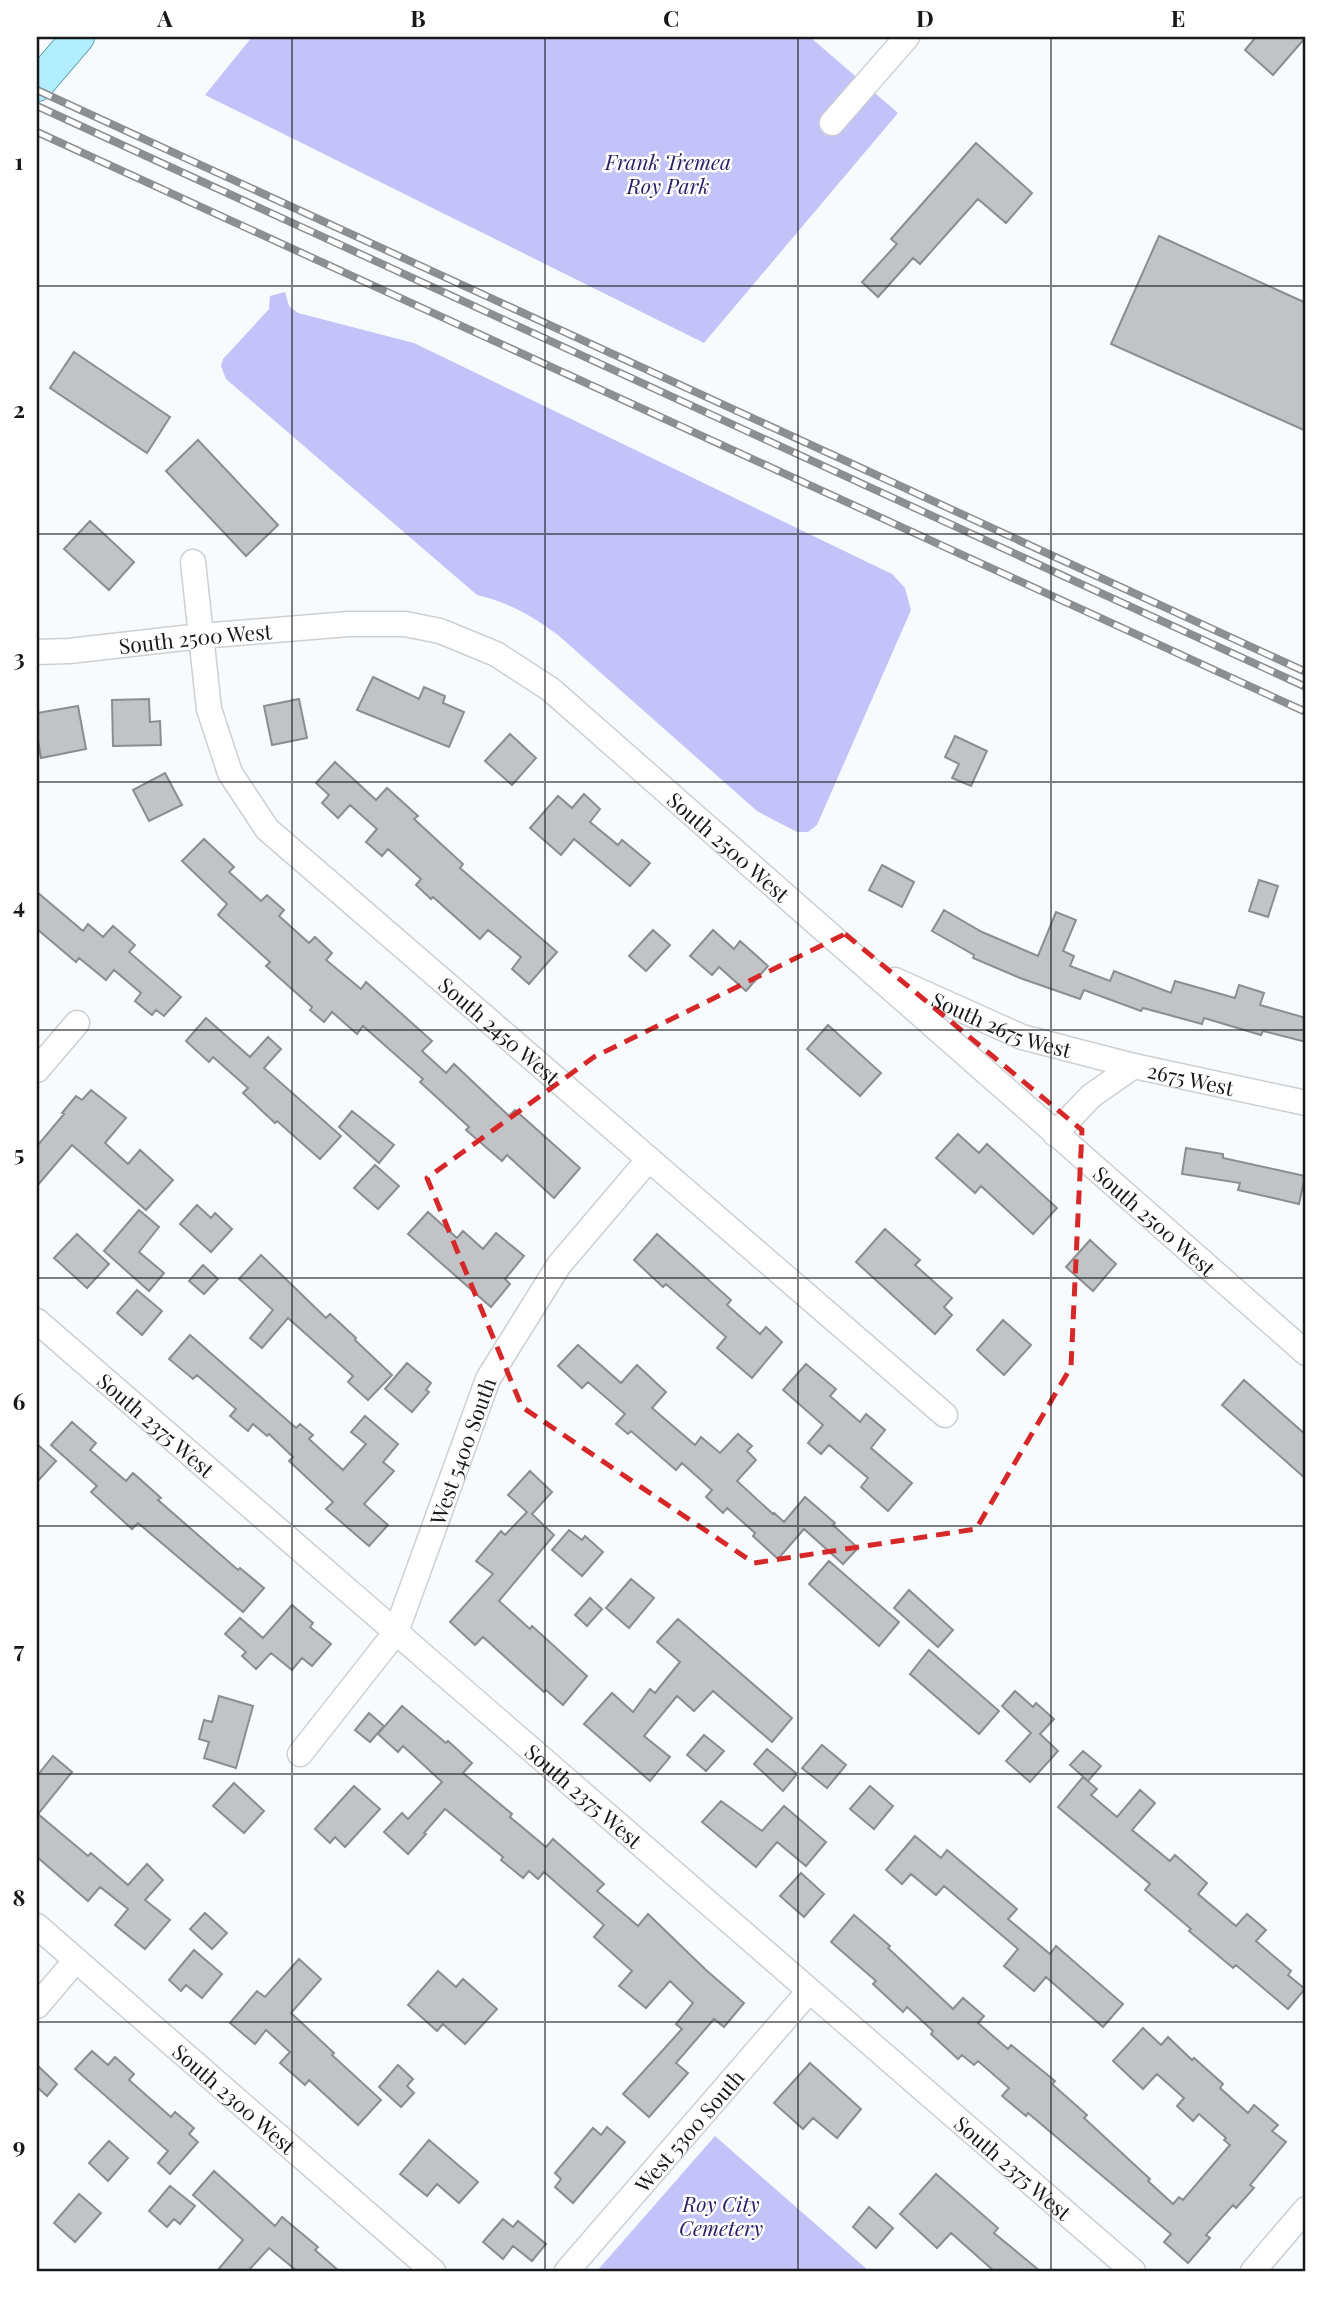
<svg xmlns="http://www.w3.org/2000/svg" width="1343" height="2308" viewBox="0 0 1343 2308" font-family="'Playfair Display',serif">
  <rect width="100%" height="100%" fill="#f7fbfe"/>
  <!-- green -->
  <path fill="#c3c3f9" d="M252 37H810L898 113 704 343 205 95Z
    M285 292 289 306 298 313 414 343 892 574 905 588 911 610 817 825 808 832H797L757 811 558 635C532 616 508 602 477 595L226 379 221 366 223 359 269 309 270 296Z
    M715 2136 869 2271H597Z"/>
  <!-- building -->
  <path fill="#c1c3c7" stroke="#8b8d91" stroke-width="2" d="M1256 37H1306L1273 75 1245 50Z
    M976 143 1032 193 1006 223 978 199 920 264 913 258 878 297 862 282 897 244 891 239Z
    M1159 236 1306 303V431L1111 344Z
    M74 352 170 417 147 453 50 388Z
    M198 440 278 525 246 556 166 471Z
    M90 521 134 562 109 590 64 549Z
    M373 677 419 699 424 687 445 696 443 703 464 712 449 747 357 710Z
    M149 699 150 722 160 721 161 745 113 746 112 700Z
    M299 699 307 738 272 745 264 706Z
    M78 706 86 749 41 758 37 735V713Z
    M510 734 536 758 512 785 485 761Z
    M955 736 987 751 971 786 952 778 959 764 945 757Z
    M335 762 376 800 387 788 418 816 414 819 463 864 460 868 557 952 529 984 512 969 521 957 488 930 480 939 433 897 431 899 416 885 421 879 388 849 382 856 366 842 377 829 350 805 338 818 322 803 329 795 316 783Z
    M165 773 182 805 149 821 133 790Z
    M584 794 600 809 590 822 618 845 622 840 650 863 630 886 574 839 561 855 530 828 558 796 572 808Z
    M204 839 234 867 229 872 261 901 267 895 284 910 279 916 309 943 315 937 332 953 326 960 361 989 366 982 432 1041 422 1051 446 1073 454 1064 509 1116 515 1110 580 1168 554 1198 507 1155 502 1161 466 1130 469 1127 420 1082 423 1079 363 1026 357 1034 332 1012 324 1022 310 1010 312 1007 266 966 270 962 218 915 227 904 182 861Z
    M882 865 914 882 902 907 869 890Z
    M1259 880 1278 886 1268 917 1249 911Z
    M37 892 83 931 88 924 103 937 113 926 135 945 129 952 181 997 164 1016 156 1010 152 1015 135 1001 141 993 114 970 106 980 79 958 76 962 37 929Z
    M944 910 982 932 1038 956 1056 912 1076 920 1063 951 1074 956 1070 966 1110 981 1114 971 1171 993 1175 981 1235 998 1239 985 1264 993 1260 1005 1306 1018V1042L1263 1031 1261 1035 1204 1018 1202 1024 1143 1008 1141 1011 1084 990 1080 999 1020 978 973 958 974 955 932 931Z
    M653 930 670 945 646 971 629 956Z
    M713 930 734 949 740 941 768 966 746 991 719 967 712 975 690 956Z
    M206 1018 250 1057 268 1037 281 1049 264 1068 341 1136 320 1159 277 1121 275 1123 243 1093 248 1088 213 1057 209 1062 186 1041Z
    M828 1025 881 1073 860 1096 807 1049Z
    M91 1090 126 1118 105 1143 128 1164 140 1150 173 1180 146 1210 72 1145 37 1186V1146L64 1114 62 1113 76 1096 82 1100Z
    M352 1111 394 1145 379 1163 339 1127Z
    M958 1134 979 1153 987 1144 1057 1208 1033 1234 981 1186 975 1193 936 1158Z
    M1186 1148 1223 1154V1158L1305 1176 1299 1204 1238 1190 1240 1183 1182 1174Z
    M375 1165 399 1186 378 1209 354 1188Z
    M197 1205 211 1218 215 1213 232 1229 211 1252 180 1224Z
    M139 1210 159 1227 139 1252 164 1273 149 1291 104 1251Z
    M428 1212 457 1238 463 1231 483 1249 496 1233 524 1256 505 1279 510 1284 491 1307 408 1234Z
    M885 1229 920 1260 915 1265 952 1298 944 1307 952 1315 935 1334 856 1262Z
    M77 1234 109 1264 87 1288 54 1258Z
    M657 1234 731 1300 727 1305 760 1334 766 1327 782 1342 752 1378 717 1348 726 1337 666 1284 663 1287 634 1260Z
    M1090 1240 1116 1264 1093 1291 1066 1267Z
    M261 1255 326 1318 330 1314 356 1338 355 1340 392 1375 368 1400 348 1382 353 1376 288 1318 262 1348 250 1338 273 1310 239 1279Z
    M203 1265 218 1279 204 1294 189 1281Z
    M137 1290 162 1311 142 1335 117 1313Z
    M1003 1320 1031 1345 1004 1375 977 1350Z
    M190 1335 296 1428 300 1424 313 1435 309 1439 343 1470 366 1444 351 1432 365 1416 398 1444 383 1462 394 1471 364 1504 388 1525 369 1546 326 1509 333 1502 289 1461 293 1457 269 1434 267 1436 253 1424 248 1431 230 1416 236 1409 197 1375 193 1379 169 1359Z
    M578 1345 621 1383 637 1365 666 1392 652 1408 695 1445 701 1437 720 1453 738 1434 752 1446 747 1451 756 1460 737 1481 773 1514 774 1513 784 1522 805 1497 835 1523 833 1525 858 1548 843 1564 804 1529 778 1559 753 1536 755 1533 727 1508 723 1513 706 1497 712 1490 682 1463 676 1470 631 1431 628 1434 616 1424 625 1414 588 1382 582 1388 558 1366Z
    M407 1363 431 1383 426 1390 429 1392 412 1412 385 1389Z
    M806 1364 836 1389 830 1396 860 1422 866 1414 885 1430 871 1448 912 1483 888 1511 861 1487 868 1478 829 1445 821 1454 808 1443 823 1425 783 1390Z
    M1244 1380 1306 1435V1479L1222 1405Z
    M72 1422 96 1443 90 1450 126 1481 133 1473 161 1498 158 1500 238 1570 240 1568 264 1588 243 1612 138 1523 132 1529 91 1492 97 1486 51 1445Z
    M37 1444 56 1461 37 1482Z
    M530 1471 552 1492 532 1514 554 1535 499 1601 530 1629 532 1626 587 1676 563 1705 546 1690 544 1692 483 1637 475 1645 450 1622 493 1574 476 1561 501 1531 505 1535 527 1512 508 1495Z
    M569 1530 582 1540 585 1536 603 1552 582 1576 552 1550Z
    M829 1561 899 1622 879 1646 809 1584Z
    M631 1579 654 1598 629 1628 606 1608Z
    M909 1590 953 1630 938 1647 894 1608Z
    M590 1598 602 1609 587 1626 575 1615Z
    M292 1605 313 1623 310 1627 331 1644 312 1666 302 1658 292 1670 271 1653 256 1669 242 1656 246 1652 225 1634 240 1618 263 1638Z
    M678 1619 792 1718 772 1742 713 1691 694 1711 677 1696 644 1736 670 1757 650 1781 584 1724 612 1693 633 1712 650 1689 655 1693 680 1662 657 1642Z
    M929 1650 999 1711 979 1734 910 1674Z
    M1015 1691 1033 1707 1036 1703 1054 1719 1040 1734 1058 1751 1030 1782 1006 1761 1031 1733 1002 1706Z
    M219 1696 253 1706 236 1768 204 1758 209 1742 199 1739 204 1720 212 1722Z
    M402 1706 446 1743 448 1741 472 1763 463 1773 512 1814 510 1817 546 1847 553 1839 604 1884 597 1891 638 1926 648 1914 706 1970 744 2003 724 2027 714 2019 676 2063 688 2073 649 2117 623 2094 682 2029 676 2024 693 2003 670 1981 646 2008 619 1986 632 1971 594 1937 604 1925 544 1872 538 1879 529 1871 523 1878 501 1860 503 1857 445 1809 424 1833 426 1834 408 1854 384 1832 402 1813 408 1819 442 1782 403 1746 398 1752 378 1734Z
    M369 1713 384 1726 370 1742 355 1730Z
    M704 1735 724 1751 706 1771 687 1755Z
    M822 1745 846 1765 827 1788 802 1768Z
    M767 1749 797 1774 783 1791 754 1764Z
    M1083 1751 1101 1766 1088 1781 1070 1765Z
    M53 1756 72 1772 38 1814 88 1856 91 1853 128 1885 147 1864 163 1880 145 1900 170 1920 145 1949 115 1925 128 1909 100 1887 88 1901 37 1857V1776Z
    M1083 1777 1097 1789 1091 1795 1117 1817 1140 1790 1155 1803 1132 1830 1170 1861 1175 1855 1207 1883 1198 1894 1236 1926 1247 1914 1266 1930 1256 1941 1291 1971 1288 1975 1305 1989 1288 2009 1236 1965 1233 1968 1189 1931 1191 1929 1145 1890 1150 1884 1058 1807Z
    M234 1783 264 1811 244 1833 213 1806Z
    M354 1786 380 1809 345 1847 335 1837 330 1843 315 1829Z
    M870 1786 893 1806 874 1829 850 1809Z
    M721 1801 762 1831 784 1806 826 1842 806 1866 777 1842 756 1867 702 1822Z
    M915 1836 941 1858 947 1850 1017 1909 1008 1919 1050 1954 1056 1946 1123 2004 1103 2027 1046 1977 1034 1991 1004 1966 1018 1949 944 1886 936 1895 911 1874 902 1884 886 1870Z
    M801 1873 824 1894 804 1917 780 1896Z
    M205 1913 227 1933 212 1949 190 1929Z
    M854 1915 890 1946 888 1948 953 2009 963 1998 984 2016 978 2023 1008 2049 1011 2045 1055 2081 1052 2084 1087 2115 1084 2118 1150 2179 1148 2181 1173 2204 1179 2197 1183 2200 1230 2145 1224 2140 1226 2138 1199 2114 1193 2121 1177 2106 1184 2098 1157 2074 1143 2089 1113 2061 1143 2028 1161 2045 1168 2037 1192 2060 1194 2058 1223 2084 1220 2088 1248 2113 1254 2105 1278 2125 1272 2131 1286 2142 1250 2185 1254 2188 1236 2208 1233 2205 1206 2235 1210 2238 1188 2263 1164 2242 1171 2234 1028 2113 1026 2116 1002 2096 1009 2088 978 2061 974 2065 962 2055 958 2059 931 2034 933 2031 907 2007 903 2012 873 1984 876 1981 831 1942Z
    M194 1950 222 1974 202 1998 186 1985 181 1991 169 1980Z
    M299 1959 321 1979 291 2013 334 2053 332 2055 381 2100 358 2125 309 2080 305 2085 280 2063 290 2052 266 2030 255 2044 230 2023 257 1991 265 1997Z
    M438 1971 456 1987 463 1979 497 2009 465 2044 443 2024 437 2031 408 2005Z
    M92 2051 108 2065 115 2057 134 2074 129 2080 171 2117 175 2112 194 2128 189 2134 198 2142 170 2174 158 2163 168 2151 75 2069Z
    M810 2063 861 2109 837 2138 813 2118 803 2129 774 2103Z
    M37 2065 57 2084 47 2096 37 2087Z
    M398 2065 413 2079 407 2086 414 2093 401 2107 379 2087Z
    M607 2127 625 2142 573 2203 555 2187 561 2179 555 2173 593 2128 601 2135Z
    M429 2140 478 2182 459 2203 437 2184 427 2196 400 2174Z
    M109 2141 128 2158 108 2181 89 2163Z
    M214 2171 275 2226 282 2217 318 2247 315 2250 339 2271H297L269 2248 248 2271H217L243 2240 193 2195Z
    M936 2174 998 2228 994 2233 1040 2271H994L951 2233 937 2248 900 2214Z
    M170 2186 195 2206 180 2224 174 2219 167 2227 149 2211Z
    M79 2194 101 2213 75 2242 54 2223Z
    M869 2207 893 2228 876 2248 853 2227Z
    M503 2219 513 2227 518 2221 546 2244 532 2261 513 2246 503 2259 483 2242Z"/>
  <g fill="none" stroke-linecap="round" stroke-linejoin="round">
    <!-- minor casing -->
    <g stroke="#ccd0d3" stroke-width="27">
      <g id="minor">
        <path d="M832 123 907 37"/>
        <path id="s1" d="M193 562 209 709 230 773 267 829 945 1415"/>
        <path id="s2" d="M37 652 69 651 201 636 348 624H405L440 631 496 654 550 689 1306 1353"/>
        <path id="s3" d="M895 980 1022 1037 1134 1066"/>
        <path d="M37 1070 77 1023"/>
        <path id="s4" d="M1055 1134 1091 1096 1134 1066 1306 1103"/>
        <path id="s5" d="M37 1321 1133 2271"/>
        <path id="s6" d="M300 1754 396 1632 488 1379 559 1265 649 1159"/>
        <path id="s7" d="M37 1926 433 2271"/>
        <path d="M37 2006 76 1960"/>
        <path id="s8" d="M567 2271 809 1991"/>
        <path d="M1253 2271 1306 2209"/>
      </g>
    </g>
    <!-- major casing -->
    <g stroke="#5a9bac" stroke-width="34">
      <path id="major" d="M37 85 78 37"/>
    </g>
    <!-- minor -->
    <use href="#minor" stroke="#fff" stroke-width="24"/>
    <!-- major -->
    <use href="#major" stroke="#b2eefd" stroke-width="32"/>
    <!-- rail casing -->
    <g stroke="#8c8f91" stroke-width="8">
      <path id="rail" d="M37 90 1306 672
        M37 106 1306 687
        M37 132 1306 712"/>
    </g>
    <!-- rail -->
    <use href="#rail" stroke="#fff" stroke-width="5" stroke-dasharray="16" stroke-linecap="butt"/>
  </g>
  <!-- marked area -->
  <path fill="none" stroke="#d62828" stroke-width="5" stroke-dasharray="14 9" stroke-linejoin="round" d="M845 934 1082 1130 1071 1367 976 1529 754 1563 522 1407 427 1178 594 1057Z"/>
  <!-- grid -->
  <path fill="none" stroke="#171819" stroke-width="2" stroke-opacity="0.55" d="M292 37V2271M545 37V2271M798 37V2271M1051 37V2271M37 286H1306M37 534H1306M37 782H1306M37 1030H1306M37 1278H1306M37 1526H1306M37 1774H1306M37 2022H1306"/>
  <g text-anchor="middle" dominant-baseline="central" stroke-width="5" stroke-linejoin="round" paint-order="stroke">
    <!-- park labels -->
    <g font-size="21" font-style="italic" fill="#2a1d67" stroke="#fff">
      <text x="668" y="161">Frank Tremea<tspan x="668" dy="24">Roy Park</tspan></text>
      <text x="721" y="2203">Roy City<tspan x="721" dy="24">Cemetery</tspan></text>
    </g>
    <!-- street labels -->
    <g font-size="21" fill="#171819" stroke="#fff">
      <text stroke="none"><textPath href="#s2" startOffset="159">South 2500 West</textPath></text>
      <text stroke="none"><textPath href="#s2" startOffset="768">South 2500 West</textPath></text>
      <text stroke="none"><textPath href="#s3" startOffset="116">South 2675 West</textPath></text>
      <text stroke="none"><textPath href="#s1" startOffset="590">South 2450 West</textPath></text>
      <text stroke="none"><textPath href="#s4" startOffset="163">2675 West</textPath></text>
      <text stroke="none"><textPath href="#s2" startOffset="1335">South 2500 West</textPath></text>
      <text stroke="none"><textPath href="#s5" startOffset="158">South 2375 West</textPath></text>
      <text stroke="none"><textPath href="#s6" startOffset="348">West 5400 South</textPath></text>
      <text stroke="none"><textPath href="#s5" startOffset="724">South 2375 West</textPath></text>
      <text stroke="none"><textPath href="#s7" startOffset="262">South 2300 West</textPath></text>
      <text stroke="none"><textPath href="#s8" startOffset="186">West 5300 South</textPath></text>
      <text stroke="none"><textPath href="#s5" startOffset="1292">South 2375 West</textPath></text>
    </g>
  </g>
  <!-- border -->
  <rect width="1343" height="2308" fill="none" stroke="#ffffff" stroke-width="77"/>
  <rect x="38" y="38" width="1266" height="2232" fill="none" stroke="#171819" stroke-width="2.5"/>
  <g font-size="23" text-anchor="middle" font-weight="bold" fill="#171819">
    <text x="165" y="27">A</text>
    <text x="418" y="27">B</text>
    <text x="671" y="27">C</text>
    <text x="925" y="27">D</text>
    <text x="1178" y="27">E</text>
    <text x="19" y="170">1</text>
    <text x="19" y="418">2</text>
    <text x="19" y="666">3</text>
    <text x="19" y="914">4</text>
    <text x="19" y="1162">5</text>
    <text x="19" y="1410">6</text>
    <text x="19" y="1658">7</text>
    <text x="19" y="1906">8</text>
    <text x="19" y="2154">9</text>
  </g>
</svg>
